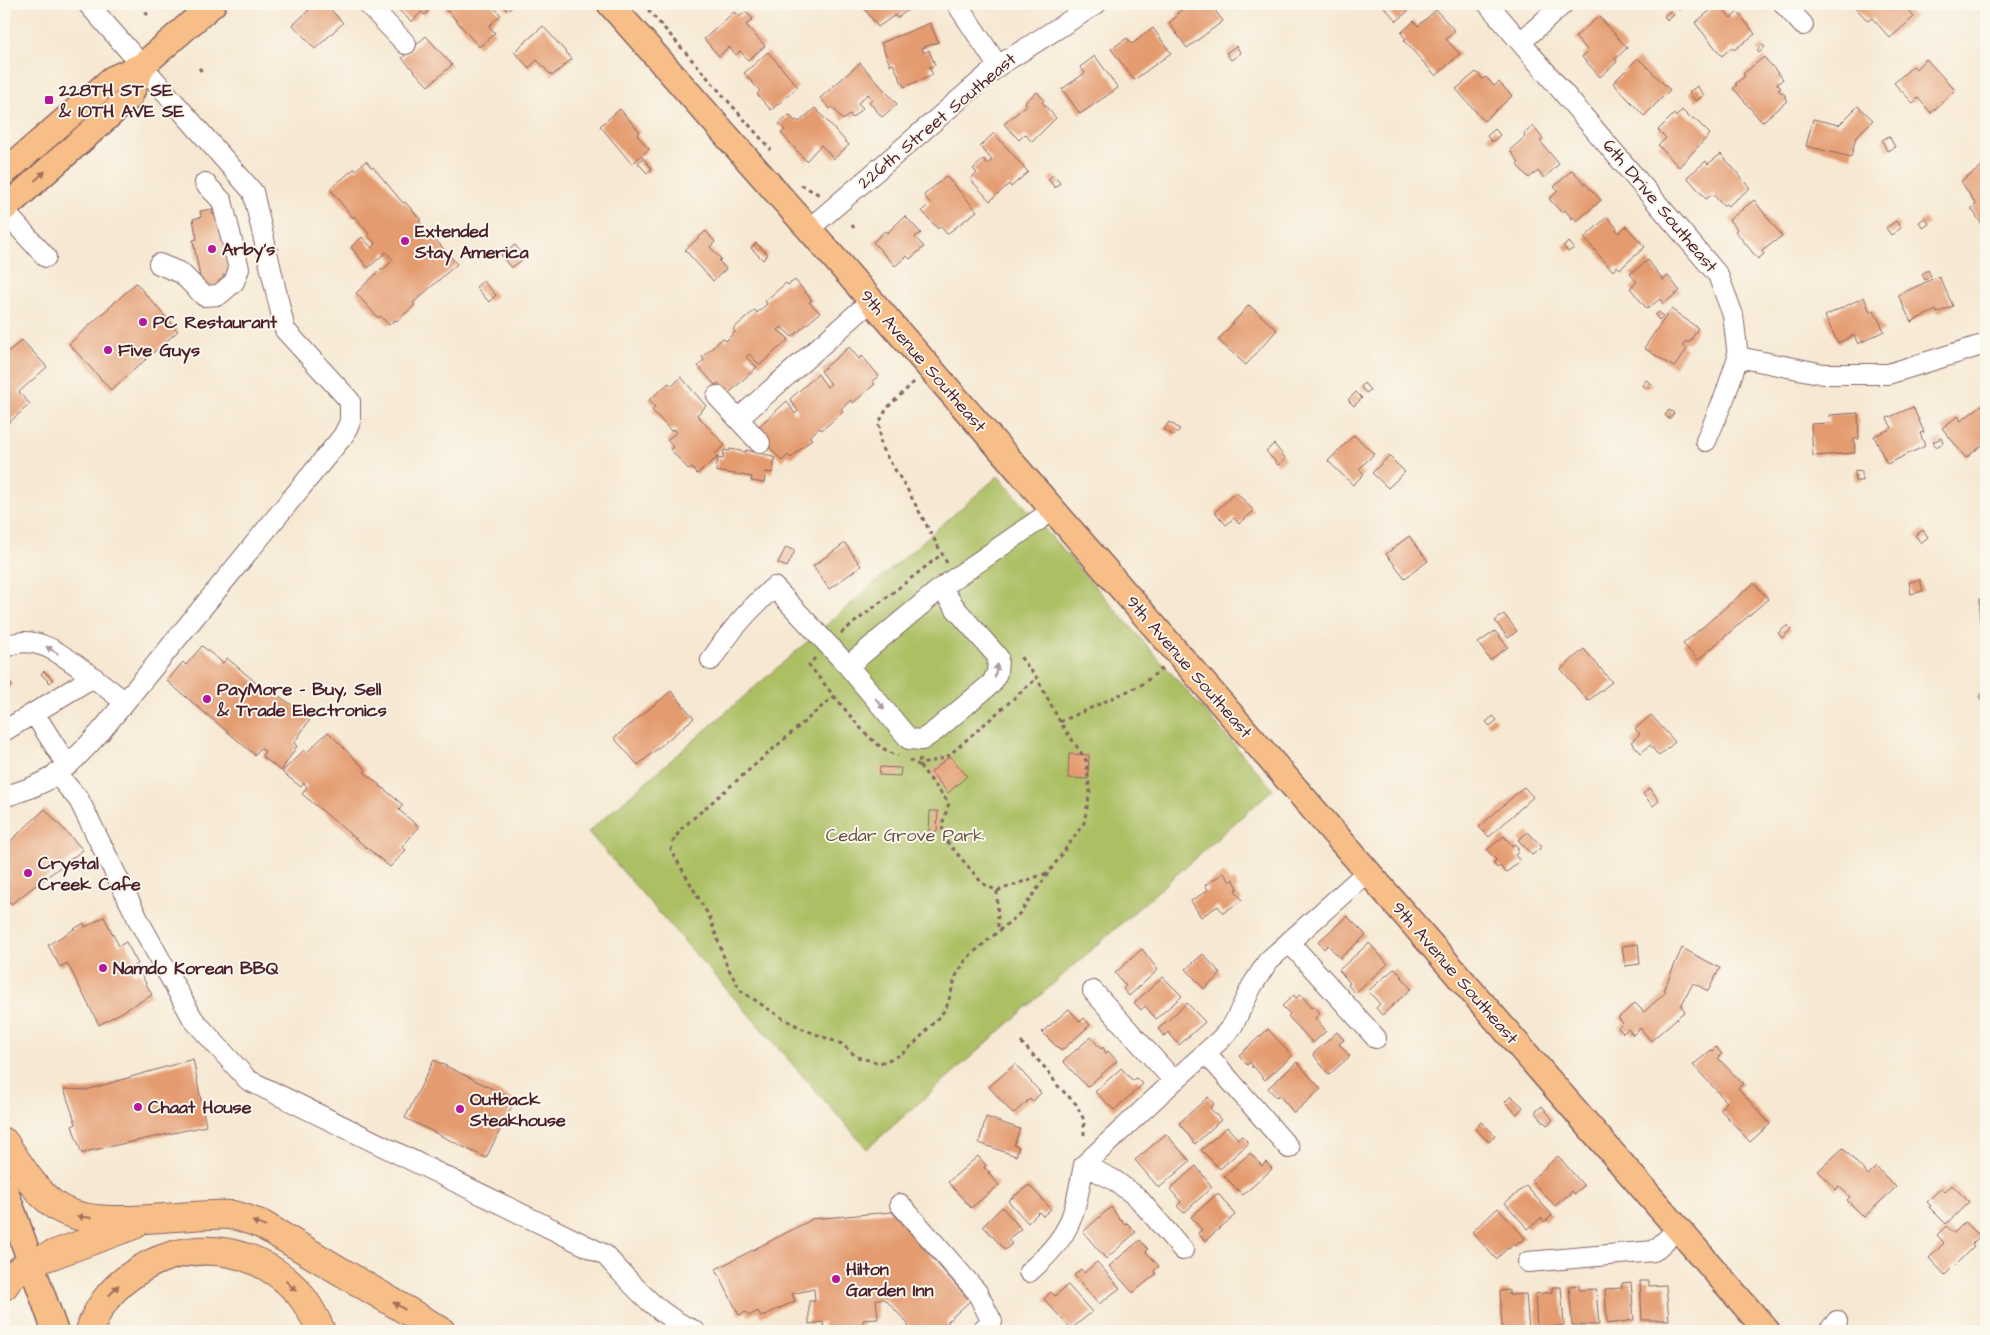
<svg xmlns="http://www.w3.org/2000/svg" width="1990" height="1335" viewBox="0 0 1990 1335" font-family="'Architects Daughter',sans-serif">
  <rect width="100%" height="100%" fill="#fbf7ec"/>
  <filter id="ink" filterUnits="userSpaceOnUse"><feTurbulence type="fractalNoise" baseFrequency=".02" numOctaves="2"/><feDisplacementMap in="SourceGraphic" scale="10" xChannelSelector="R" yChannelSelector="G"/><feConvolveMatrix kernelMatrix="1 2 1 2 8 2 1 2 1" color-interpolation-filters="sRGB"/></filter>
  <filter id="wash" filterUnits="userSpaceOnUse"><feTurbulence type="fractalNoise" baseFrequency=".0096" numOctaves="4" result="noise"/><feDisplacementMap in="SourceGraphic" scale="20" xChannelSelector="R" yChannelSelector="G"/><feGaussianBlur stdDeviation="1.12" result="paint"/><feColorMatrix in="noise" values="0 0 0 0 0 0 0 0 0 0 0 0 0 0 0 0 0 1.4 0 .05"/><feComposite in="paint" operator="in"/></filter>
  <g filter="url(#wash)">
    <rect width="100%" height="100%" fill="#f6e8d2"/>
    <!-- green -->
    <path fill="#acbf63" stroke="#7b6f47" d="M998 476 1273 789 867 1149 588 832Z"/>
    <g id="blocks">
      <!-- building -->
      <path fill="#e49b6f" d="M315 4H326L343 23 315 49 293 25Z
        M392 4H434L425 15 421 12 412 22Z
        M450 4H491L501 15 489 26 495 33 479 47 448 11 447 12 444 9Z
        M502 4H515L508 11Z
        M861 4H909L912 7 897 18 895 15 878 27Z
        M1189 4H1210L1223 21 1187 48 1169 23 1178 15 1177 13Z
        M1237 4H1251L1241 10Z
        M1381 4H1416L1397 21Z
        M1674 4H1687L1679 10Z
        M1718 4 1731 18 1738 12 1755 34 1734 50 1732 47 1722 56 1695 23Z
        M1852 4H1903L1914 17 1890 38 1872 18 1868 21Z
        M1436 10 1455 31 1446 39 1460 54 1436 76 1404 41 1406 39 1401 33 1414 21 1418 26Z
        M1670 11 1674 15 1667 20 1664 16Z
        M734 12 739 17 746 12 753 19 746 25 765 46 748 60 740 51 736 55 729 47 719 56 704 39Z
        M1599 16 1627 48 1615 59 1617 62 1600 77 1582 57 1588 51 1575 37Z
        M930 23 938 42 922 48 924 53 929 50 935 65 929 67 933 75 904 87 893 64 890 65 881 43Z
        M543 26 572 59 552 76 537 60 529 68 514 52Z
        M1153 28 1171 53 1134 80 1111 49 1127 38 1132 44Z
        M426 36 452 65 428 86 402 58Z
        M1763 45 1765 47 1759 53 1757 50Z
        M1236 46 1241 53 1231 60 1226 53Z
        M768 52 798 87 771 110 757 94 760 91 744 73Z
        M1095 56 1118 88 1080 114 1062 89 1085 73 1080 67Z
        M1764 57 1783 79 1777 84 1781 88 1778 90 1785 95V98L1787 101 1762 122 1733 88 1737 85 1735 84 1745 76 1743 74Z
        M1638 58 1670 90 1644 116 1613 83Z
        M1926 59 1955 90 1931 113 1918 98 1913 103 1894 83 1913 66 1916 69Z
        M860 63 897 104 882 117 869 102 872 99 868 94 858 103 863 108 852 118 850 114 843 120 832 107 830 109 820 98Z
        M1476 72 1483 79 1486 77 1494 86 1499 82 1512 96 1484 121 1456 89Z
        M1697 86 1704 95 1696 101 1689 92Z
        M1037 92 1044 100 1042 102 1056 118 1032 142 1025 134 1019 140 1004 124 1027 105 1025 102Z
        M1858 106 1873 120 1856 137 1851 157 1806 146 1813 119 1839 125Z
        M815 108 849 145 834 159 821 145 806 161 781 133 785 130 779 124 789 115 795 121 797 120 799 122Z
        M620 109 640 132 637 135 649 149 632 164 600 126Z
        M1682 110 1691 119 1693 118 1699 123 1710 134 1679 167 1658 145 1666 138 1658 130 1674 114 1676 117Z
        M1533 126 1543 139 1540 141 1559 164 1544 178 1538 171 1529 178 1517 165 1519 163 1510 150 1525 137 1524 134Z
        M1495 129 1500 135 1492 142 1487 136Z
        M994 133 1028 172 1011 187 1009 184 990 201 970 179 977 173 973 169 984 159 987 164 992 160 980 146Z
        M1889 136 1895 147 1887 151 1882 140Z
        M1721 154 1750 188 1728 206 1726 204 1723 206 1713 194 1706 199 1687 177 1706 161 1708 164Z
        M643 158 652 169 647 173 638 163Z
        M366 161 372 168 373 167 403 203 405 202 421 220 419 221 457 264 413 303 415 305 397 321 395 320 389 325 380 316 378 318 356 293 382 268 383 270 393 260 386 252 368 268 351 247 362 237 372 248 376 244 368 235 369 234 354 216 353 218 330 189 355 168 356 170Z
        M1986 164V224L1983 226 1971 208 1976 205 1961 181Z
        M1572 170 1601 200 1577 221 1573 217 1572 219 1565 210 1562 213 1549 199 1558 191 1554 187Z
        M1053 175 1060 183 1055 188 1048 179Z
        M946 176 977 211 947 234 940 226 938 229 922 211 930 203 924 195Z
        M1754 200 1782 236 1762 251 1764 254 1758 259 1735 231 1737 229 1729 220Z
        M212 209 213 215 220 214 232 273 223 275 225 284 202 288 193 240 197 239 193 219 201 217 200 211Z
        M905 216 921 233 915 237 924 247 910 259 907 256 895 266 873 242 885 231 887 233Z
        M1607 217 1617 228 1616 229 1619 233 1626 226 1645 247 1620 269 1617 266 1613 271 1584 238Z
        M1925 218 1929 224 1923 228 1919 222Z
        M1896 221 1901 228 1891 235 1886 228Z
        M706 231 715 242 710 247 721 259 719 261 726 269 713 281 685 250Z
        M1569 242 1574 248 1568 252 1563 246Z
        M756 243 768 254 763 260 751 248Z
        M515 245 525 258 511 268 501 255Z
        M1648 260 1663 280 1668 276 1680 291 1663 304 1660 299 1647 309 1630 288 1637 282 1630 274Z
        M1928 270 1931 276 1925 280 1922 274Z
        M1939 276 1953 306 1937 313 1936 310 1911 322 1898 295Z
        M795 280 812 300 809 302 820 313 792 337 781 327 778 330 789 339 760 365 749 354 746 357 757 367 729 393 718 383 715 385 698 366 704 360 702 357 723 338 726 341 735 332 733 329 755 310 757 313 767 304 765 301 786 283 788 285Z
        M483 281 496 295 489 302 476 287Z
        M136 283 178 331 111 390 69 344Z
        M1864 297 1870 312 1874 310 1884 331 1858 344 1854 335 1838 343 1825 316Z
        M1249 305 1277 330 1246 365 1218 340Z
        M1671 309 1698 328 1691 340 1688 343 1686 341 1682 346 1687 349 1674 367 1644 348Z
        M1659 312 1663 316 1659 320 1655 315Z
        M22 340 47 367 19 392 30 404 4 427V355Z
        M849 347 859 359 862 356 879 376 872 381 875 384 853 403 851 400 841 409 843 412 822 430 819 428 809 437 812 439 791 458 788 455 782 461 764 441 758 427 787 401 795 414 798 411 790 399 818 374 827 387 831 384 821 371Z
        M681 377 706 406 697 415 725 445 715 454 718 457 697 474 692 468 689 470 670 449 673 447 667 440 677 432 674 429 671 431 652 410 655 407 649 400 669 383 672 386Z
        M1646 380 1652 384 1647 389 1642 385Z
        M1364 383 1370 390 1366 393 1361 387Z
        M1356 392 1362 398 1354 406 1348 400Z
        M1983 404 1986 409V442L1966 458 1942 428 1958 416 1961 421Z
        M1913 407 1924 432 1920 433 1925 446 1887 464 1874 436 1892 428 1887 418Z
        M1669 410 1674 413 1669 419 1665 415Z
        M1858 413 1859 439H1854L1855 453 1813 456 1811 424 1830 423 1829 415Z
        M1169 422 1180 429 1174 436 1164 429Z
        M1354 435 1374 454 1359 469 1364 474 1353 485 1328 461Z
        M1941 438 1943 443 1936 447 1933 442Z
        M1274 444 1286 459 1278 465 1266 451Z
        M730 449 746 452V450L772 456V457L775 458 772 473 766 472 764 483 751 481 752 477 716 471 718 458 723 459 724 450 730 451Z
        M1389 456 1405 472 1388 488 1372 473Z
        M1855 470 1862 471V481H1855Z
        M1236 492 1254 511 1239 524 1234 518 1226 525 1215 512Z
        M1923 530 1928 537 1921 543 1915 535Z
        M1409 536 1428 561 1405 578 1386 554Z
        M845 543 861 566 829 589 813 566Z
        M786 547 795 551 787 567 778 563Z
        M1920 580 1923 591 1911 594 1909 582Z
        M1754 583 1768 599 1698 660 1683 644Z
        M1980 599H1986V621H1980Z
        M1504 614 1517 631 1508 638 1495 621Z
        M1788 625 1791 630 1782 638 1778 633Z
        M1495 631 1508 647 1490 660 1478 643Z
        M202 646 223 663 227 658 266 691 267 688 311 718 294 743 297 746 281 771 262 756 265 751 260 748 255 755 167 681 183 662 186 665Z
        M1584 649 1612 682 1588 701 1561 669Z
        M4 671 12 686 4 691Z
        M44 671 53 680 50 683 41 674Z
        M671 691 694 718 638 765 614 738Z
        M1985 692 1986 704 1984 705 1979 696Z
        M1651 715 1675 742 1659 756 1650 745 1641 753 1631 742 1640 734 1635 729Z
        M1493 716 1497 720 1490 726 1486 722Z
        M328 732 366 770 364 772 403 805 399 810 419 827 402 847 406 850 390 867 302 794 307 787 304 783 301 787 282 772 304 750 306 753Z
        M1069 754 1089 755 1088 779 1068 778Z
        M950 756 967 776 948 793 931 772Z
        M880 767 901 768 900 776 879 775Z
        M1524 787 1533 797 1489 837 1479 827Z
        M1650 788 1659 801 1653 806 1643 794Z
        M45 809 83 850 11 904 4 895V847Z
        M930 811H938L937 832H929Z
        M1528 832 1542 847 1532 855 1518 840Z
        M1504 836 1512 846 1515 844 1519 849 1517 850 1518 852 1515 855 1520 861 1506 873 1500 866 1497 868 1493 863 1496 860 1487 850Z
        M1224 873 1230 882 1233 879 1238 888 1235 890 1242 900 1223 913 1218 906 1201 917 1191 901 1208 890 1205 885Z
        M1347 916 1366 935 1340 958 1328 945 1324 949 1318 942Z
        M104 917 119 946 126 942 138 964 130 968 134 975 140 972 152 995 99 1025 67 963 60 967 48 945 84 923 85 927Z
        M1369 943 1388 964 1355 993 1348 985 1350 983 1339 970Z
        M1638 944 1640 964 1625 966 1622 946Z
        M1682 948 1720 968 1708 991 1693 983 1681 1006 1685 1011 1651 1041 1640 1028 1633 1035 1628 1029 1623 1033 1618 1028 1623 1023 1618 1018 1635 1003 1644 1012 1666 992 1664 989Z
        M1142 949 1158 970 1129 996 1123 989 1126 986 1115 973Z
        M1203 954 1221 974 1204 989 1186 969Z
        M1395 968 1411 989 1382 1015 1376 1008 1380 1004 1368 991Z
        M1163 977 1182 996 1156 1019 1145 1006 1141 1010 1134 1003Z
        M1301 994 1311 1008 1314 1006 1320 1013 1315 1018 1326 1031 1313 1043 1288 1016 1290 1014 1282 1006 1294 995 1296 998Z
        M1187 1003 1205 1022 1179 1045 1168 1032 1164 1036 1158 1029Z
        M1069 1009 1080 1022 1084 1018 1090 1025 1061 1051 1042 1032Z
        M1268 1029 1292 1056 1265 1080 1254 1067H1251L1253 1066 1250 1062 1247 1065 1239 1055Z
        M1337 1032 1344 1040 1339 1044 1350 1056 1329 1075 1313 1054Z
        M1091 1037 1101 1049 1103 1047 1106 1054 1108 1051 1117 1061 1087 1087 1063 1061Z
        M1716 1047 1722 1054 1718 1058 1743 1084 1738 1088 1770 1124 1750 1142 1720 1109 1727 1102 1693 1065 1711 1050 1712 1051Z
        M193 1059 206 1126 89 1151 82 1154 72 1126 76 1124 64 1089 86 1090Z
        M434 1060 515 1100 486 1158 405 1118Z
        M1297 1062 1321 1089 1294 1113 1279 1095 1276 1097 1268 1088Z
        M1015 1064 1041 1093 1032 1102 1030 1099 1026 1102 1027 1103H1025L1013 1114 989 1087Z
        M1121 1068 1133 1081 1136 1078 1143 1084 1114 1110 1095 1092Z
        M1511 1096 1523 1107 1517 1114 1505 1102Z
        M1208 1097 1214 1104 1210 1108 1221 1120 1195 1144 1179 1123Z
        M1542 1106 1553 1120 1547 1125 1535 1112Z
        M986 1117 1020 1129 1014 1145 1019 1147 1016 1156 979 1143Z
        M1481 1122 1495 1135 1489 1142 1475 1129Z
        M1227 1127 1238 1139 1242 1136 1249 1143 1220 1169 1201 1150Z
        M1166 1134 1190 1161 1159 1188 1135 1160Z
        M1843 1148 1868 1175 1876 1167 1896 1187 1864 1217 1847 1200 1850 1197 1839 1186 1836 1190 1818 1171Z
        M1250 1153 1262 1166 1266 1162 1272 1169 1243 1195 1224 1176Z
        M978 1156 986 1165 984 1168 990 1172 988 1173 999 1185 971 1208 948 1182Z
        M1558 1156 1584 1186 1574 1194 1572 1191 1569 1195 1570 1196H1567L1555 1206 1531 1180Z
        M1196 1166 1212 1187 1184 1213 1177 1206 1181 1202 1170 1189Z
        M1029 1185 1051 1209 1043 1216 1039 1212 1028 1223 1008 1201Z
        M1952 1185 1969 1202 1946 1224 1929 1207 1931 1206 1927 1202 1941 1188 1945 1192Z
        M1526 1186 1552 1215 1545 1222 1541 1218 1528 1229 1505 1203Z
        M1218 1193 1235 1215 1205 1241 1198 1233 1202 1230 1191 1217Z
        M1002 1207 1021 1229 1008 1239 1012 1244 1005 1250 983 1226Z
        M1111 1207 1120 1220 1123 1221 1122 1222 1125 1225 1127 1223 1136 1232 1106 1259 1083 1232Z
        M1498 1208 1525 1238 1515 1246 1513 1244 1509 1249 1508 1248 1496 1259 1472 1232Z
        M892 1212 970 1301 948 1321V1331H909L908 1324 885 1299H876L878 1319 863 1320V1330L824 1331 823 1322 809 1324V1301H815L814 1289 792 1294 795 1301 761 1317 758 1311 749 1316 746 1312 739 1315 716 1269 811 1220V1219Z
        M1965 1222 1980 1236 1972 1244 1974 1246 1945 1275 1929 1258 1944 1243 1937 1235 1946 1226 1954 1233Z
        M1140 1240 1148 1249 1146 1252 1159 1266 1154 1271 1156 1274 1133 1293 1109 1266Z
        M1097 1262 1120 1288 1099 1304 1074 1275 1081 1269 1084 1273Z
        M1640 1281H1649V1286L1666 1285 1669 1320H1642Z
        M1631 1282 1634 1320 1607 1324 1605 1289 1622 1288V1283Z
        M1068 1285 1092 1312 1071 1329 1044 1299 1051 1292 1055 1296Z
        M1579 1285V1290L1596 1289 1599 1325H1572L1569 1286Z
        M1552 1287H1561L1564 1325 1537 1329 1535 1294 1552 1292Z
        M1509 1290V1295L1526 1294 1529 1329H1502L1500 1291Z"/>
    </g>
  </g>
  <g filter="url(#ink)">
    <use href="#blocks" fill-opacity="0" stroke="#866565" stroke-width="1"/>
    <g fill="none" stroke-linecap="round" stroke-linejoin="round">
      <!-- minor casing -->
      <g stroke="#866565" stroke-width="22">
        <path id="minor" d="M368 4 406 44
          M957 4 998 66
          M1488 4 1718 275 1733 315 1738 357 1725 396 1706 441
          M1784 4 1803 25
          M1522 41 1563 4
          M4 211 46 257
          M809 229 998 66 1096 4
          M159 264 181 273 204 296 219 295 234 282 239 269 222 201 205 183
          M1738 357 1824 374H1888L1979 346
          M717 396 760 443
          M738 419 871 301
          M4 648C36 629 68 660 93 677
          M711 660C729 632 749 609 774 587L848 666 909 739 922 740 935 731 992 683 997 673 998 657 956 609 941 588
          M848 666 941 588 1053 510
          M34 713 93 677 125 702
          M4 731 34 713 67 765
          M56 773 79 800 140 923 193 1019 248 1080 605 1255C631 1283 658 1316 695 1331
          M4 797C15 793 26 790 37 785 63 774 83 751 102 730L343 436 350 422V401L285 330 253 192 88 4
          M1289 942 1376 1038
          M1093 991 1174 1081
          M1206 1053 1289 1148
          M1084 1165 1174 1081 1221 1039 1233 1025 1252 986 1268 961 1367 872
          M1084 1165 1114 1180 1137 1197 1183 1250
          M900 1204 977 1292 992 1322 981 1331
          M1528 1262 1654 1251 1678 1229
          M1029 1272C1072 1234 1073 1219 1084 1165
          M1829 1331 1837 1321"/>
      </g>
      <!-- major casing -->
      <g stroke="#866565" stroke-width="28">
        <path id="major" d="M610 4 809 229 1767 1331
          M4 173 112 79 143 65 213 4
          M4 209 129 98 143 65
          M4 1187 55 1331"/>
      </g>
      <!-- highway casing -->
      <g stroke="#866565" stroke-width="30">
        <path id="highway" d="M4 1142C18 1162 33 1189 53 1204 92 1235 183 1211 232 1215 241 1216 251 1221 261 1224L441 1331
          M4 1286 11 1276 30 1263 134 1225
          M90 1331C96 1309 111 1290 129 1277 182 1237 253 1243 298 1292 308 1304 315 1317 321 1331"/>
      </g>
      <!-- path -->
      <path stroke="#866565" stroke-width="3" stroke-dasharray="4 4" stroke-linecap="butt" d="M643 4 771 150
        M145 12 149 16
        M199 68 204 74
        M801 185 820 195
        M852 225 854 228
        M914 382 887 408 879 423 881 447 907 489 947 563
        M841 633 942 554
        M815 658 809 665 834 696 680 830 673 842 671 850 710 918 727 966 741 991 782 1018 805 1030 842 1044 857 1057 880 1063 901 1055 915 1043 946 1009 956 976 967 958 1020 913 1084 823 1090 792 1086 760 1060 722 1037 678 1018 654
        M834 696C852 717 872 747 898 756
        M1060 722 1141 685 1163 668
        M920 758 919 765 949 803 942 825 944 838 982 883 997 891 1050 872
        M909 760 919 765 947 757 1037 678
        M997 891 998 931
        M1021 1042 1047 1070 1057 1085 1076 1104 1084 1120V1138"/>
      <!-- minor -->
      <use href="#minor" stroke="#fff" stroke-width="20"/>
      <!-- major -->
      <use href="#major" stroke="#f7be87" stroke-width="25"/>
      <!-- highway -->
      <use href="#highway" stroke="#f7be87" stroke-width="28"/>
    </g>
    <!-- one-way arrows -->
    <defs><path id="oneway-solid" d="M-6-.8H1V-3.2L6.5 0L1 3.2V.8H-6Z" transform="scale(1.25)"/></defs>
    <g fill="#a06e59">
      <use href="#oneway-solid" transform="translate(40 176) rotate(-42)"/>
      <use href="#oneway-solid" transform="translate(84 1217) rotate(-175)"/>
      <use href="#oneway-solid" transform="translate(259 1224) rotate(-157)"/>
      <use href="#oneway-solid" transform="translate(291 1286) rotate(45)"/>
      <use href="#oneway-solid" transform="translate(114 1290) rotate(-48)"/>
      <use href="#oneway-solid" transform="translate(399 1306) rotate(-149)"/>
    </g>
    <g fill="#ae9aa0">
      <use href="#oneway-solid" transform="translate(52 650) rotate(-149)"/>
      <use href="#oneway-solid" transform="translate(996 671) rotate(-79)"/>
      <use href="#oneway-solid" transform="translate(880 704) rotate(50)"/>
    </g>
  </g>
  <!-- markers -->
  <g fill="#b5179e" stroke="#fbf7ec" stroke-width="2">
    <rect x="44" y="95" width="10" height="10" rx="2.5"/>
    <circle cx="405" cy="241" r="5"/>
    <circle cx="212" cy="249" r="5"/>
    <circle cx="143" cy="322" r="5"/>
    <circle cx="108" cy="350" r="5"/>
    <circle cx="207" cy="699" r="5"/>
    <circle cx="28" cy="873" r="5"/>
    <circle cx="103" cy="968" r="5"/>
    <circle cx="138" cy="1107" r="5"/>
    <circle cx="460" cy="1109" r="5"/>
    <circle cx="836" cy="1279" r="5"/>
  </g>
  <g text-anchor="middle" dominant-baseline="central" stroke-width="4" stroke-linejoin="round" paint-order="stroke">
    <!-- poi labels -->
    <g font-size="18" font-weight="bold" fill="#4a1f2b" stroke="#fbf7ec" text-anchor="start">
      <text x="59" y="90">228TH ST SE<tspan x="59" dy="21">&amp; 10TH AVE SE</tspan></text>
      <text x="415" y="231">Extended<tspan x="415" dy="21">Stay America</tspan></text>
      <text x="222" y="249">Arby's</text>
      <text x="153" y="322">PC Restaurant</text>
      <text x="118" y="350">Five Guys</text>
      <text x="217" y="689">PayMore - Buy, Sell<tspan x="217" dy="21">&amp; Trade Electronics</tspan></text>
      <text x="38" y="863">Crystal<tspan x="38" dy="21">Creek Cafe</tspan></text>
      <text x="113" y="968">Namdo Korean BBQ</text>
      <text x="470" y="1099">Outback<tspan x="470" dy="21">Steakhouse</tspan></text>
      <text x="148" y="1107">Chaat House</text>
      <text x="846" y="1269">Hilton<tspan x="846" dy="21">Garden Inn</tspan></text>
    </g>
    <!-- street labels -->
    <g font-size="18" fill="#4a1f2b" stroke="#fbf7ec">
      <text transform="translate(937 121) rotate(-40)">226th Street Southeast</text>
      <text transform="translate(1660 206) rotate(50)">6th Drive Southeast</text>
      <text transform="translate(923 361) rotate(49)">9th Avenue Southeast</text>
      <text transform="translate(1189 667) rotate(49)">9th Avenue Southeast</text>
      <text transform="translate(1455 973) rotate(49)">9th Avenue Southeast</text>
    </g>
    <!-- park labels -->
    <g font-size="18" fill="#674f3c" stroke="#fbf7ec">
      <text x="905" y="835">Cedar Grove Park</text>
    </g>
  </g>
  <!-- margin -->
  <rect width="1990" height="1335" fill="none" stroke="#fbf7ec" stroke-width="20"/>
</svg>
